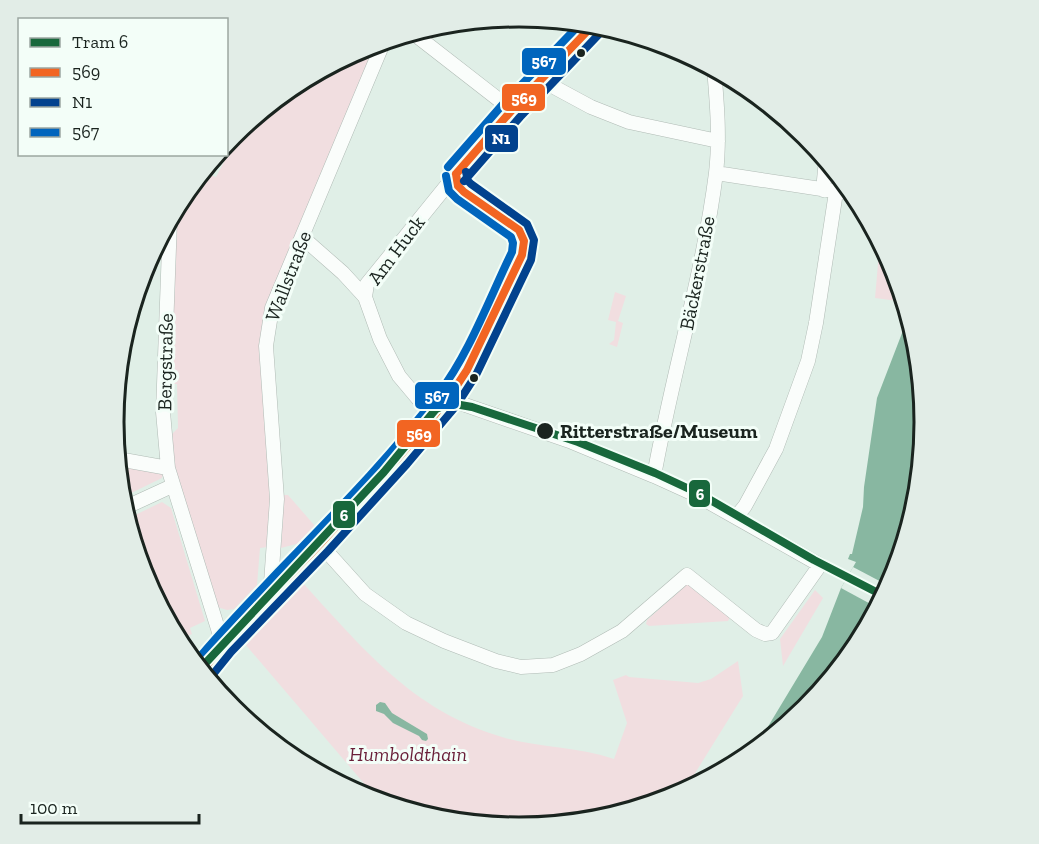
<svg xmlns="http://www.w3.org/2000/svg" width="1039" height="844" viewBox="0 0 1039 844" font-family="'Zilla Slab',serif">
  <rect width="100%" height="100%" fill="#e0efe7"/>
  <!-- green -->
  <path fill="#f1dee0" d="M380 43 267 306 271 494 268 547 260 548 257 585 234 609 227 610 217 607 174 466 172 434 178 428 177 384H170L177 208 192 185 201 189 210 175 216 177 243 126 294 85 365 47Z
    M880 241 894 267 905 302 875 298Z
    M615 292 626 296 618 321 623 323 617 347 609 344 614 340 616 322 608 320Z
    M118 463 160 472 163 474 162 478 121 498Z
    M282 495H288L315 526 300 543 281 548 283 511Z
    M162 502 171 508 205 621 190 628 192 634 178 640 145 577 127 519Z
    M300 580C362 647 411 710 502 737 539 748 577 746 614 759L627 723 613 680 626 675 629 677 698 683 711 679 738 661 743 696 684 791 674 797 598 820 519 827 440 820 379 801 245 644Z
    M687 584 729 614 730 617 728 621 649 626 646 624 647 620Z
    M815 590 823 598 783 666 780 639Z"/>
  <!-- water -->
  <path fill="#88b7a1" d="M909 315 917 343 925 422 917 501 894 577 856 648 806 709 752 753 822 637 841 588 856 562 848 559 850 554H852L863 507 864 487 877 398Z
    M380 702 385 703 392 713 427 734 428 739 426 741 422 740 419 736 393 723 384 714 376 711V705Z"/>
  <!-- pier -->
  <path fill="#e0efe7" d="M853 567 889 586 878 608 841 588Z"/>
  <g fill="none" stroke-linecap="round" stroke-linejoin="round">
    <!-- street casing -->
    <g stroke="#b0bbb5" stroke-width="15">
      <path id="street" d="M413 33 512 110
        M541 80 591 107 629 122 718 141
        M716 173 854 194
        M823 190 826 160
        M170 220 163 412 168 468 223 645
        M302 237 343 273 365 297 380 339 399 376 425 407
        M365 297 367 284 456 174
        M118 459 168 468
        M654 476C672 375 703 275 716 173 720 138 717 103 714 68
        M124 508 172 486
        M736 517 745 506 776 449 808 361 816 323 836 192
        M320 544 365 594 406 623 444 641 496 661 521 667 553 665 581 654 622 631 687 575 756 630 765 634 772 633 820 565 698 496 654 476 572 442 448 399
        M270 597 277 499 266 346 272 308 384 41"/>
    </g>
    <!-- secondary casing -->
    <g stroke="#b0bbb5" stroke-width="21">
      <path id="secondary" d="M202 671 223 645 320 544 399 457 448 399 467 370 522 255 524 241 519 230 464 192 458 186 456 174 512 110 594 24"/>
    </g>
    <!-- street -->
    <use href="#street" stroke="#fafdfb" stroke-width="14"/>
    <!-- secondary -->
    <use href="#secondary" stroke="#fafdfb" stroke-width="20"/>
    <!-- bus-1 casing -->
    <g stroke="#f3fef8" stroke-width="12">
      <path id="bus-1" d="M456 174 512 110 594 24
        M202 671 223 645 320 544 399 457 448 399 467 370 522 255 524 241 519 230 464 192 458 186 456 174"/>
    </g>
    <!-- bus-2 casing -->
    <g stroke="#f3fef8" stroke-width="12">
      <path id="bus-2" d="M464 181 520 117 602 31
        M210 678 231 652 328 551 407 464 456 406 476 375 531 260 534 240 527 224 471 184 468 181 466 172"/>
    </g>
    <!-- bus-3 casing -->
    <g stroke="#f3fef8" stroke-width="12">
      <path id="bus-3" d="M448 167 504 103 581 23
        M195 663C221 631 250 602 278 572 333 515 391 457 439 393 469 354 490 297 512 252L513 243 511 237 457 199 449 191 446 176"/>
    </g>
    <!-- bus-1 -->
    <use href="#bus-1" stroke="#f26522" stroke-width="8"/>
    <!-- bus-2 -->
    <use href="#bus-2" stroke="#02428e" stroke-width="8"/>
    <!-- bus-3 -->
    <use href="#bus-3" stroke="#0065bd" stroke-width="8"/>
    <!-- tram-1 casing -->
    <g stroke="#f3fef8" stroke-width="12">
      <path id="tram-1" d="M200 669 384 472 436 409 449 403 472 407 578 442 655 473 700 494 814 560 884 596"/>
    </g>
    <!-- tram-1 -->
    <use href="#tram-1" stroke="#18683c" stroke-width="8"/>
  </g>
  <!-- markers -->
  <g fill="#1a241f" stroke="#f3fef8" stroke-width="2">
    <circle cx="581" cy="53" r="5"/>
    <circle cx="474" cy="378" r="5"/>
    <circle cx="545" cy="431" r="9"/>
  </g>
  <g text-anchor="middle" dominant-baseline="central" stroke-width="6" stroke-linejoin="round" paint-order="stroke">
    <!-- street labels -->
    <g font-size="20" fill="#1a241f" stroke="#f3fef8">
      <text transform="translate(396 250) rotate(-53)">Am Huck</text>
      <text transform="translate(697 273) rotate(-79)">Bäckerstraße</text>
      <text transform="translate(288 276) rotate(-69)">Wallstraße</text>
      <text transform="translate(165 362) rotate(-89)">Bergstraße</text>
    </g>
    <!-- stop labels -->
    <g font-size="20" font-weight="bold" fill="#1a241f" stroke="#f3fef8" text-anchor="start">
      <text x="560" y="431">Ritterstraße/Museum</text>
    </g>
    <!-- park labels -->
    <g font-size="20" font-style="italic" fill="#691f38" stroke="#f3fef8">
      <text x="408" y="754">Humboldthain</text>
    </g>
  </g>
  <!-- crop -->
  <path d="M0 0H1039V844H0ZM124 422a395 395 0 1 1 790 0a395 395 0 1 1-790 0Z" fill="#e2ede7" fill-rule="evenodd"/>
  <path fill="none" stroke="#1a241f" stroke-width="3" d="M124 422a395 395 0 1 1 790 0a395 395 0 1 1-790 0Z"/>
  <g stroke="#f3fef8" stroke-width="2">
    <rect x="521" y="47" width="46" height="29" rx="6" fill="#0065bd"/>
    <rect x="501" y="83" width="45" height="29" rx="6" fill="#f26522"/>
    <rect x="484" y="124" width="35" height="29" rx="6" fill="#02428e"/>
    <rect x="414" y="381" width="46" height="29" rx="6" fill="#0065bd"/>
    <rect x="396" y="419" width="45" height="29" rx="6" fill="#f26522"/>
    <rect x="688" y="479" width="23" height="29" rx="6" fill="#18683c"/>
    <rect x="332" y="500" width="24" height="29" rx="6" fill="#18683c"/>
  </g>
  <g font-size="16" text-anchor="middle" font-weight="bold" fill="#fff">
    <text x="544" y="67">567</text>
    <text x="524" y="104">569</text>
    <text x="501" y="144">N1</text>
    <text x="437" y="402">567</text>
    <text x="419" y="440">569</text>
    <text x="700" y="500">6</text>
    <text x="344" y="521">6</text>
  </g>
  <!-- legend -->
  <rect x="18" y="18" width="210" height="138" fill="#f3fef8" stroke="#9ca7a1" stroke-width="1.5"/>
  <rect x="30" y="38" width="30" height="9" fill="#18683c" stroke="#9ca7a1" stroke-width="1.5"/>
  <text x="72" y="48" font-size="18" fill="#1a241f">Tram 6</text>
  <rect x="30" y="68" width="30" height="9" fill="#f26522" stroke="#9ca7a1" stroke-width="1.5"/>
  <text x="72" y="78" font-size="18" fill="#1a241f">569</text>
  <rect x="30" y="98" width="30" height="9" fill="#02428e" stroke="#9ca7a1" stroke-width="1.5"/>
  <text x="72" y="108" font-size="18" fill="#1a241f">N1</text>
  <rect x="30" y="128" width="30" height="9" fill="#0065bd" stroke="#9ca7a1" stroke-width="1.5"/>
  <text x="72" y="138" font-size="18" fill="#1a241f">567</text>
  <!-- scale -->
  <path d="M21 814v9h178v-9" fill="none" stroke="#1a241f" stroke-width="3"/>
  <text x="30" y="814" font-size="18" fill="#1a241f" stroke="#f3fef8" stroke-width="4.5" paint-order="stroke">100 m</text>
</svg>
